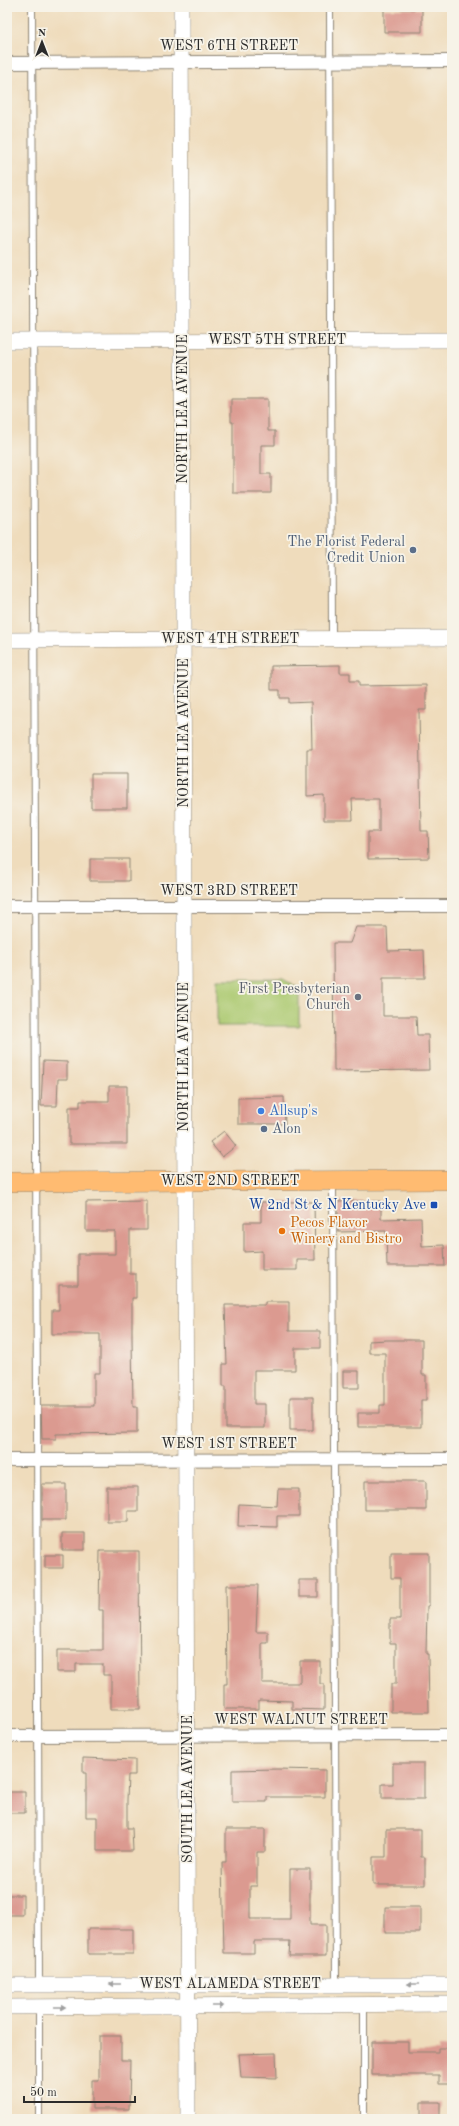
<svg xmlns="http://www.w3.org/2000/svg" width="459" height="2126" viewBox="0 0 459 2126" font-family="'Old Standard TT',serif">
  <rect width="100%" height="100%" fill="#f7f3e8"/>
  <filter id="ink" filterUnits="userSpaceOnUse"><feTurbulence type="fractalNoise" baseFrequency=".025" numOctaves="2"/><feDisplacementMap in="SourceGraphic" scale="8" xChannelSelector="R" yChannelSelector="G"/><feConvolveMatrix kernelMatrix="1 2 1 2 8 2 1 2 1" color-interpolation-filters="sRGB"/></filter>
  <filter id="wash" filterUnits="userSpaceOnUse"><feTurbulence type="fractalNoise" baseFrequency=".012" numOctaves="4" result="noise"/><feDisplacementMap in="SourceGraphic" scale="16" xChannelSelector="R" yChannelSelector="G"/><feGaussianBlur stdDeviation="0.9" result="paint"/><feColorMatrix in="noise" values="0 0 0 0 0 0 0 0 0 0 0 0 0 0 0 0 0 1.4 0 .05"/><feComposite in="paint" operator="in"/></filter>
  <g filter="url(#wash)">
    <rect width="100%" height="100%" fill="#efdcbc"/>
    <!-- green -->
    <path fill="#abc970" stroke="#6b7a4e" d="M217 979H283L299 988V1026H217Z"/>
    <g id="blocks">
      <!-- building -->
      <path fill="#db9a90" d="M384 9H422V32H384Z
        M231 399H268V431H275V445H261V474H271V493H233V422H231Z
        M340 665V673H350V681H359V686L426 685V710H419L421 831H428L429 858 368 859V832H379V799H352L353 820H324V795L307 796V749H312L311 702 289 703V698H280V690H271V666Z
        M91 774H127V808H91Z
        M90 859H129V881H90Z
        M356 927H387L388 951 424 950 425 978H383V1016H416L417 1035H428L429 1070 334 1071 333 943H350Z
        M43 1061 67 1062V1079H58L57 1106H41Z
        M109 1086H127V1144H69V1107H80V1101H109Z
        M284 1097 285 1124H238V1098Z
        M224 1131 236 1146 222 1157 210 1142Z
        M147 1201V1230H130V1274H136V1298H132V1338L133 1407H137V1433L56 1434V1439H42L41 1406H94V1373H100V1334H52V1310H59V1285H78V1254H115V1231H86V1202Z
        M338 1201H381V1219L421 1218 422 1246 444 1245 445 1266H387L386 1231 338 1232Z
        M261 1202H314L315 1260H297V1270H262V1251L244 1252V1222H261Z
        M265 1302H289V1331H320V1348H295V1370H254V1404H265V1428H226V1386H223V1364H227L225 1305H265Z
        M387 1340H422V1375H426V1400H421V1427H358V1413H380V1405H385V1353H369V1341Z
        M343 1371H359V1388H343Z
        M290 1397H313V1430H290Z
        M365 1481H426V1510H365Z
        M42 1484H66V1520H42Z
        M107 1487H138V1511H128V1522H107Z
        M278 1489H299V1516H277V1527L238 1526 239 1504 277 1506Z
        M62 1533H85V1550H62Z
        M100 1551H139L140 1709H111V1675H103V1664H76V1672H57V1650H103V1610H99Z
        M391 1553H429V1606H427L426 1654H428L429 1712H391V1684H396V1643H390V1619H400V1578H391Z
        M45 1555H63V1568H45Z
        M299 1580H318V1597H299Z
        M226 1585H258L256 1632H268V1643H262V1683H300V1661H320V1684H324V1710L292 1709V1701L259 1700V1709H224V1684H227Z
        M83 1758 135 1760V1775H128L127 1800V1828H132L133 1851H97V1817H86V1773H83Z
        M393 1763H424V1799H382V1784H393Z
        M277 1769 325 1770V1797H267V1802H232V1770Z
        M7 1792H25V1813H7Z
        M226 1829H265V1852H257V1886H250V1919H290V1869H310V1925H326V1956H289L290 1941H254V1953H224L222 1862H226Z
        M386 1829H421V1857H425V1885H373V1857H386Z
        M7 1895H23V1915H7Z
        M385 1907H420V1933H385Z
        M88 1929H133V1954H88Z
        M99 2036H121V2060H130L129 2109H92V2080H99Z
        M372 2042H408V2052H438V2048H452V2084H439V2075H372Z
        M276 2053 277 2078 241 2077 239 2054Z
        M421 2102H440V2119H421Z"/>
    </g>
  </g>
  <g filter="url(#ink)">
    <use href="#blocks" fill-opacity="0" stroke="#8d8474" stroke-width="1"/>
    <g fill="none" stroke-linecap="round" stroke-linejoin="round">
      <!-- service casing -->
      <g stroke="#8d8474" stroke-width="8">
        <path id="service" d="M32 7 39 1984
          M330 7 332 639
          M333 1183 336 1984
          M364 2006V2119
          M39 2007V2119"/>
      </g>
      <!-- minor casing -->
      <g stroke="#8d8474" stroke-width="14">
        <path id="minor" d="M7 63 452 61
          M7 906H452
          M7 1460 452 1459
          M7 1736 452 1735"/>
      </g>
      <!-- tertiary casing -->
      <g stroke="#8d8474" stroke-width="16">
        <path id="tertiary" d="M181 7 188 2119
          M7 341 452 340
          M7 640 452 638
          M7 1985H452
          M7 2007 452 2004"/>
      </g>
      <!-- primary casing -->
      <g stroke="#8d8474" stroke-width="20">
        <path id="primary" d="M7 1182 452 1180"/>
      </g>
      <!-- service -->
      <use href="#service" stroke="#fff" stroke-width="6"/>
      <!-- minor -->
      <use href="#minor" stroke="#fff" stroke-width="12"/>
      <!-- tertiary -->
      <use href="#tertiary" stroke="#fff" stroke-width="15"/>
      <!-- primary -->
      <use href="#primary" stroke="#ffbb71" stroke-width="19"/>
    </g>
    <!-- one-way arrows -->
    <defs><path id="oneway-solid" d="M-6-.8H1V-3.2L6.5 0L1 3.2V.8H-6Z"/></defs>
    <g fill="#a0a0a0">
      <use href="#oneway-solid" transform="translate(115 1984) rotate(180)"/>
      <use href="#oneway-solid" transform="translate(413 1984) rotate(-180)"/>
      <use href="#oneway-solid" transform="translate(218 2006)"/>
      <use href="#oneway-solid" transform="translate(60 2007)"/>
    </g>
  </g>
  <!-- markers -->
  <g fill="#5c6f8a" stroke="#f7f3e8" stroke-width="1.5">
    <circle cx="413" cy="550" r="4"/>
    <circle cx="264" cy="1129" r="4"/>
  </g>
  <circle fill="#6b7280" stroke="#f7f3e8" stroke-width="1.5" cx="358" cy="997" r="4"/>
  <circle fill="#3f7fe0" stroke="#f7f3e8" stroke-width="1.5" cx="261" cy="1111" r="4"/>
  <rect fill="#1a4fb4" stroke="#f7f3e8" stroke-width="1.5" x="430" y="1201" width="8" height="8" rx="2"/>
  <circle fill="#e8710a" stroke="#f7f3e8" stroke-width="1.5" cx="282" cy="1231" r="4"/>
  <g text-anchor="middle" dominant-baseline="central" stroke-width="3.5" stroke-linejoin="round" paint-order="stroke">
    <!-- street labels -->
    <g font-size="14" fill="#2b2b2b" stroke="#f7f3e8">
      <text x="229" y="46">WEST 6TH STREET</text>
      <text x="277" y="340">WEST 5TH STREET</text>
      <text transform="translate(183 409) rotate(-90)">NORTH LEA AVENUE</text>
      <text x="230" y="639">WEST 4TH STREET</text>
      <text transform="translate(184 733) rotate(-90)">NORTH LEA AVENUE</text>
      <text x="229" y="891">WEST 3RD STREET</text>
      <text transform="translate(184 1057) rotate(-90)">NORTH LEA AVENUE</text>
      <text x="230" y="1181">WEST 2ND STREET</text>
      <text x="229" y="1444">WEST 1ST STREET</text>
      <text x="301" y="1720">WEST WALNUT STREET</text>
      <text transform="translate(188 1789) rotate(-90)">SOUTH LEA AVENUE</text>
      <text x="230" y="1984">WEST ALAMEDA STREET</text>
    </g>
    <!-- service labels -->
    <g font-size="14" fill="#4e5e75" stroke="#f7f3e8" text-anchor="end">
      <text x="405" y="542">The Florist Federal<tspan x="405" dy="16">Credit Union</tspan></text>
      <text x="272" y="1129" text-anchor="start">Alon</text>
    </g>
    <!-- worship labels -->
    <g font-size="14" fill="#5b616d" stroke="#f7f3e8" text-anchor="end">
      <text x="350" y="989">First Presbyterian<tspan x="350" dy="16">Church</tspan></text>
    </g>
    <!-- shop labels -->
    <g font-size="14" fill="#366cbe" stroke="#f7f3e8" text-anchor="start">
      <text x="269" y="1111">Allsup's</text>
    </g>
    <!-- transit labels -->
    <g font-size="14" fill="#164399" stroke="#f7f3e8" text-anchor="end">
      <text x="426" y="1205">W 2nd St &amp; N Kentucky Ave</text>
    </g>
    <!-- food labels -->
    <g font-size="14" fill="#c56008" stroke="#f7f3e8" text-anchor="start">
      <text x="290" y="1223">Pecos Flavor<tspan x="290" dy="16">Winery and Bistro</tspan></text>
    </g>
  </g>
  <!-- margin -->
  <rect width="459" height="2126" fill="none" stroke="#f7f3e8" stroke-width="24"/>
  <!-- north arrow -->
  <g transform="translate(42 42)" stroke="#f7f3e8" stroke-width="3" paint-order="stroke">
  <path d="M0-3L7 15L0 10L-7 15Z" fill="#2b2b2b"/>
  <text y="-6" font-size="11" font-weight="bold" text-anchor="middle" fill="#2b2b2b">N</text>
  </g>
  <!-- scale -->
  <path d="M24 2096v6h111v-6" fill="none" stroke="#2b2b2b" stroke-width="2"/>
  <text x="30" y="2096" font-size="12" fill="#2b2b2b" stroke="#f7f3e8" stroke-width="3" paint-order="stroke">50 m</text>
</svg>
